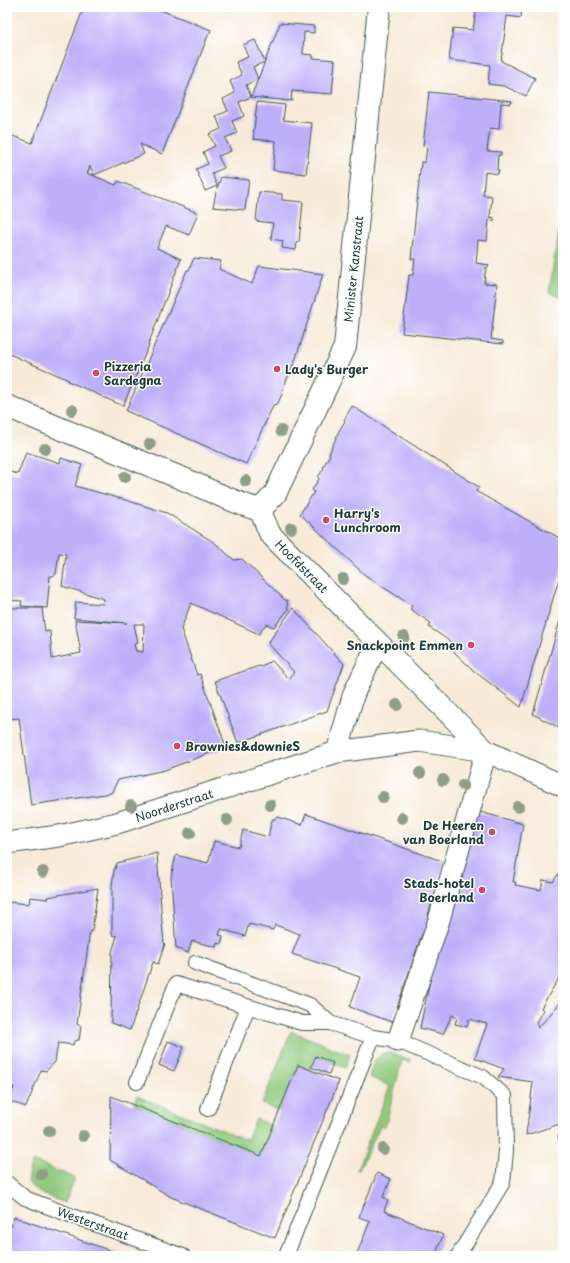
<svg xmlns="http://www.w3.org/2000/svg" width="570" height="1263" viewBox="0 0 570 1263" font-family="'Playpen Sans',sans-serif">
  <rect width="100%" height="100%" fill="#fff"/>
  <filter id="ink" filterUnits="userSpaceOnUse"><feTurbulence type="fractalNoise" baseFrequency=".025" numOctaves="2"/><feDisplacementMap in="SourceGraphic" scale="8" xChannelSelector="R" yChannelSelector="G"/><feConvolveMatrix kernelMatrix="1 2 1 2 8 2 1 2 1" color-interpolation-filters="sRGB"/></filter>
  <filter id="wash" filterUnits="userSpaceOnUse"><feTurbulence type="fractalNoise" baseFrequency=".012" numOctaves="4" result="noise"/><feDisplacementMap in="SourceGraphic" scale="16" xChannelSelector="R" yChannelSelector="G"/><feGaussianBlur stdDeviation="0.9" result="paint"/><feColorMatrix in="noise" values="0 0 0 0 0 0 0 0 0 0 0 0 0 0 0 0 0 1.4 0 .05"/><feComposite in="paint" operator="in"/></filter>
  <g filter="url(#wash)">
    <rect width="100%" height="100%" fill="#f7ead8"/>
    <!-- green -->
    <path fill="#91ca7e" stroke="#588459" d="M563 205V298L549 292Z
      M291 1031 350 1055 345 1068 316 1056 310 1069 298 1065 279 1111 262 1104Z
      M385 1053H391L411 1060 410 1062 402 1060 385 1127 380 1126 359 1170H357L390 1086 369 1077C372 1067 374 1056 385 1053Z
      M137 1096 247 1140 256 1119 273 1126 261 1156 134 1105Z
      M33 1161 75 1178 65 1203C54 1198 26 1192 28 1176 28 1171 31 1166 33 1161Z"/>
    <g id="blocks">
      <!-- building -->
      <path fill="#beaff9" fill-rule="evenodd" d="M84 7H153L211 30 210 33H209L162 154 140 144 144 154 94 175 90 166 88 172 87 173 116 185 118 181 198 213 189 235 166 226 157 248 181 259 148 345H149L123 406 68 381 69 380 7 353V134L32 143Z
        M472 7H522L521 18 507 16 501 61 535 78 526 96 504 86 488 84 490 65 449 60 453 28 473 30 476 11H472Z
        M280 23 314 26V33L304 32 303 54 313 55V58L335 60 332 94 292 91 291 101 251 97 239 102 244 116 232 121 237 133 225 138 231 151 218 156 224 168 212 173 217 186 205 191 196 169 208 164 203 152 215 146 209 134 221 129 216 116 228 111 223 99 235 93 230 81 242 75 236 62 248 57 243 45 255 40 265 62 253 67 258 79 246 85 251 97Z
        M429 92 512 101 511 104 501 103 499 129 490 128 487 151 501 152V155H498L497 170H499L498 174 485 172 483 195 492 196 490 217 494 218V221L489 220 487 241 478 240 476 263 489 265 488 268 486 267 484 283 497 284 491 339 503 341V344L402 333 409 275H413L415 259H411L421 162H425L427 147 423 146Z
        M257 102 285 105 283 120 312 123 306 174 273 170 276 141 253 139Z
        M221 177 249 180 245 210 213 207 216 192Z
        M259 192 282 194V200L303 202 299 242H297L296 250 282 248 283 241 271 239 273 223 256 221Z
        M194 258 221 261 219 269 252 284 259 266 323 274 296 358 282 391 283 392 277 405 274 404 246 464 126 411 187 270H189Z
        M352 406 479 487 476 491 479 493 563 540V565L521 707 474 671 449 647 451 642 429 627 431 623 410 609 412 606 365 575 300 514 314 492 312 490 319 479 318 477 324 468 323 467 330 455 329 454 339 431 345 421 344 420Z
        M26 452 60 463 61 458 82 465 75 486 122 499 167 513 215 543 234 560 242 559 285 600H287L288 610 274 627 266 624 259 634 191 603 181 629 197 675 200 674 226 747 165 770 118 780 111 793 31 805 19 718 7 719V608H42L45 632 50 631 52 659 81 653 75 620 127 623 74 618 76 602 103 604 104 599 62 586 66 554 59 553 56 574 53 576H50L47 608 21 606 22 601 7 600V471L18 474ZM134 624H144L143 652 136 651 134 644 138 643Z
        M293 608 344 664 327 711 238 743 215 681 259 666 262 667 265 664 272 661 289 679 294 672 268 643Z
        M563 610V730L533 714Z
        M473 810 523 824 513 882H516L515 885 541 890 543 880 553 882 563 867V971L541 1008 543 1010 536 1022 538 1028 563 1000V1123L526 1135 533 1082 498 1077 504 1069 475 1058 487 1024 469 1019 467 1027 455 1024 457 1018 452 1015 443 1034 420 1028 447 898Z
        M306 814 445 862 428 915 437 919 431 937 422 934 392 1022 350 1007 360 977 292 954 300 934 275 925 273 930 249 924 245 936 221 929 219 935 223 936 221 944 217 943 216 947 192 941 188 953 176 948 171 877 176 855 208 863 214 841 239 847 243 830 268 837 272 820 278 817 302 825Z
        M157 853 162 922 164 943 165 944 158 964 153 962 130 1030 111 1023 112 952 117 936 112 935V886L114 871 117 863Z
        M98 888 92 931H90L77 1024 81 1026 79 1040 74 1041 73 1045 58 1043 55 1062 46 1071 41 1070 26 1107 9 1101 14 1087 7 1084V902L29 904 30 897 48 899 47 897Z
        M168 1041 184 1047 174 1071 159 1065Z
        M316 1056 333 1063 329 1074 311 1067Z
        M298 1065 339 1081 275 1238 171 1197 110 1160 111 1096 261 1156Z
        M563 1135V1151L558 1136Z
        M377 1173 391 1179 383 1197 388 1200 384 1211 443 1235 435 1256H356L370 1221 359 1217Z
        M14 1217 126 1256H7V1226L11 1227Z"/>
    </g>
  </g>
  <g filter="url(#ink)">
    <use href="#blocks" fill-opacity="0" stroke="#3f574d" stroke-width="1"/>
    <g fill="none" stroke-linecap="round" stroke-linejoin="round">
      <!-- service casing -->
      <g stroke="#3f574d" stroke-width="16">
        <path id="service" d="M195 963 310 1005 330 1023
          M137 1082 176 984 302 1023H330L373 1037 398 1041 483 1077 505 1096 506 1151 503 1182 458 1256
          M208 1109 248 1007
          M7 1183 25 1198 75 1217 183 1256
          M286 1256 373 1037"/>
      </g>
      <!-- pedestrian casing -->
      <g stroke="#3f574d" stroke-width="23">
        <path id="pedestrian" d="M260 510 270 534 272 536 486 751 563 786
          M337 752 354 693 378 643
          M7 843 59 836 117 823 337 752 419 741 486 751
          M398 1041 439 920 486 751"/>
      </g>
      <!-- minor casing -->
      <g stroke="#3f574d" stroke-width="24">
        <path id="minor" d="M7 406C63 430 119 453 176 476 204 487 231 502 260 510L275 494 345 347 379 7"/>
      </g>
      <!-- service -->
      <use href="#service" stroke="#fff" stroke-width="14"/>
      <!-- pedestrian -->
      <use href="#pedestrian" stroke="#fff" stroke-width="21"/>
      <!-- minor -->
      <use href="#minor" stroke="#fff" stroke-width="22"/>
    </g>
    <!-- trees -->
    <g fill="#909e88">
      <circle cx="72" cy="410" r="6"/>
      <circle cx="281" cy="431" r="6"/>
      <circle cx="150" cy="444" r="6"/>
      <circle cx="45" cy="449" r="6"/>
      <circle cx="125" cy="477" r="6"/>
      <circle cx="246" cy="481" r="6"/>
      <circle cx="291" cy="528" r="6"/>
      <circle cx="343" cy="579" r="6"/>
      <circle cx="404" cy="637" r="6"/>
      <circle cx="397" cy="705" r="6"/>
      <circle cx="420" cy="773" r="6"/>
      <circle cx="443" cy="780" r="6"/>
      <circle cx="463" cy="785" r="6"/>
      <circle cx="383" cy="797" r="6"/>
      <circle cx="270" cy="805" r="6"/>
      <circle cx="131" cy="806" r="6"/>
      <circle cx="518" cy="807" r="6"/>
      <circle cx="402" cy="818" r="6"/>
      <circle cx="227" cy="820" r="6"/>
      <circle cx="190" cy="833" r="6"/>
      <circle cx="43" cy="872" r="6"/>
      <circle cx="49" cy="1131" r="6"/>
      <circle cx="83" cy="1136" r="6"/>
      <circle cx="383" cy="1149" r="6"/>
      <circle cx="41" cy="1174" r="6"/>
    </g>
  </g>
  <!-- markers -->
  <g fill="#d1495b" stroke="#fff" stroke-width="1.5">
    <circle cx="277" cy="369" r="4"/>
    <circle cx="96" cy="373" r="4"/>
    <circle cx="326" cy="520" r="4"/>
    <circle cx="471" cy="645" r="4"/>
    <circle cx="177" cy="746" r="4"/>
    <circle cx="492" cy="832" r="4"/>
    <circle cx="482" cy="890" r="4"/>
  </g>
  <g text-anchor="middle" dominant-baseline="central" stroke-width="3" stroke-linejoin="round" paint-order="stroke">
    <!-- street labels -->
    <g font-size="12" fill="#1f3d34" stroke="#fff">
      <text transform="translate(353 269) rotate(-84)">Minister Kanstraat</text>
      <text transform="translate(302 566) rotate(45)">Hoofdstraat</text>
      <text transform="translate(174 805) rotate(-18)">Noorderstraat</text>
      <text transform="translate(93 1223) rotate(20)">Westerstraat</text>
    </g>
    <!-- poi labels -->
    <g font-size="12" font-weight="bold" fill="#1f3d34" stroke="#fff" text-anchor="start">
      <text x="104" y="366">Pizzeria<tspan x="104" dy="14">Sardegna</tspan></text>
      <text x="285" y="369">Lady's Burger</text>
      <text x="334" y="513">Harry's<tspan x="334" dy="14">Lunchroom</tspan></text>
      <text x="463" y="645" text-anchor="end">Snackpoint Emmen</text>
      <text x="185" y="746">Brownies&amp;downieS</text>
      <text x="484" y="825" text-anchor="end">De Heeren<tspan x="484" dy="14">van Boerland</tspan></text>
      <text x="474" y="883" text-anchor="end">Stads-hotel<tspan x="474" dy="14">Boerland</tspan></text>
    </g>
  </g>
  <!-- margin -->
  <rect width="570" height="1263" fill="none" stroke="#fff" stroke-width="24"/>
</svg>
